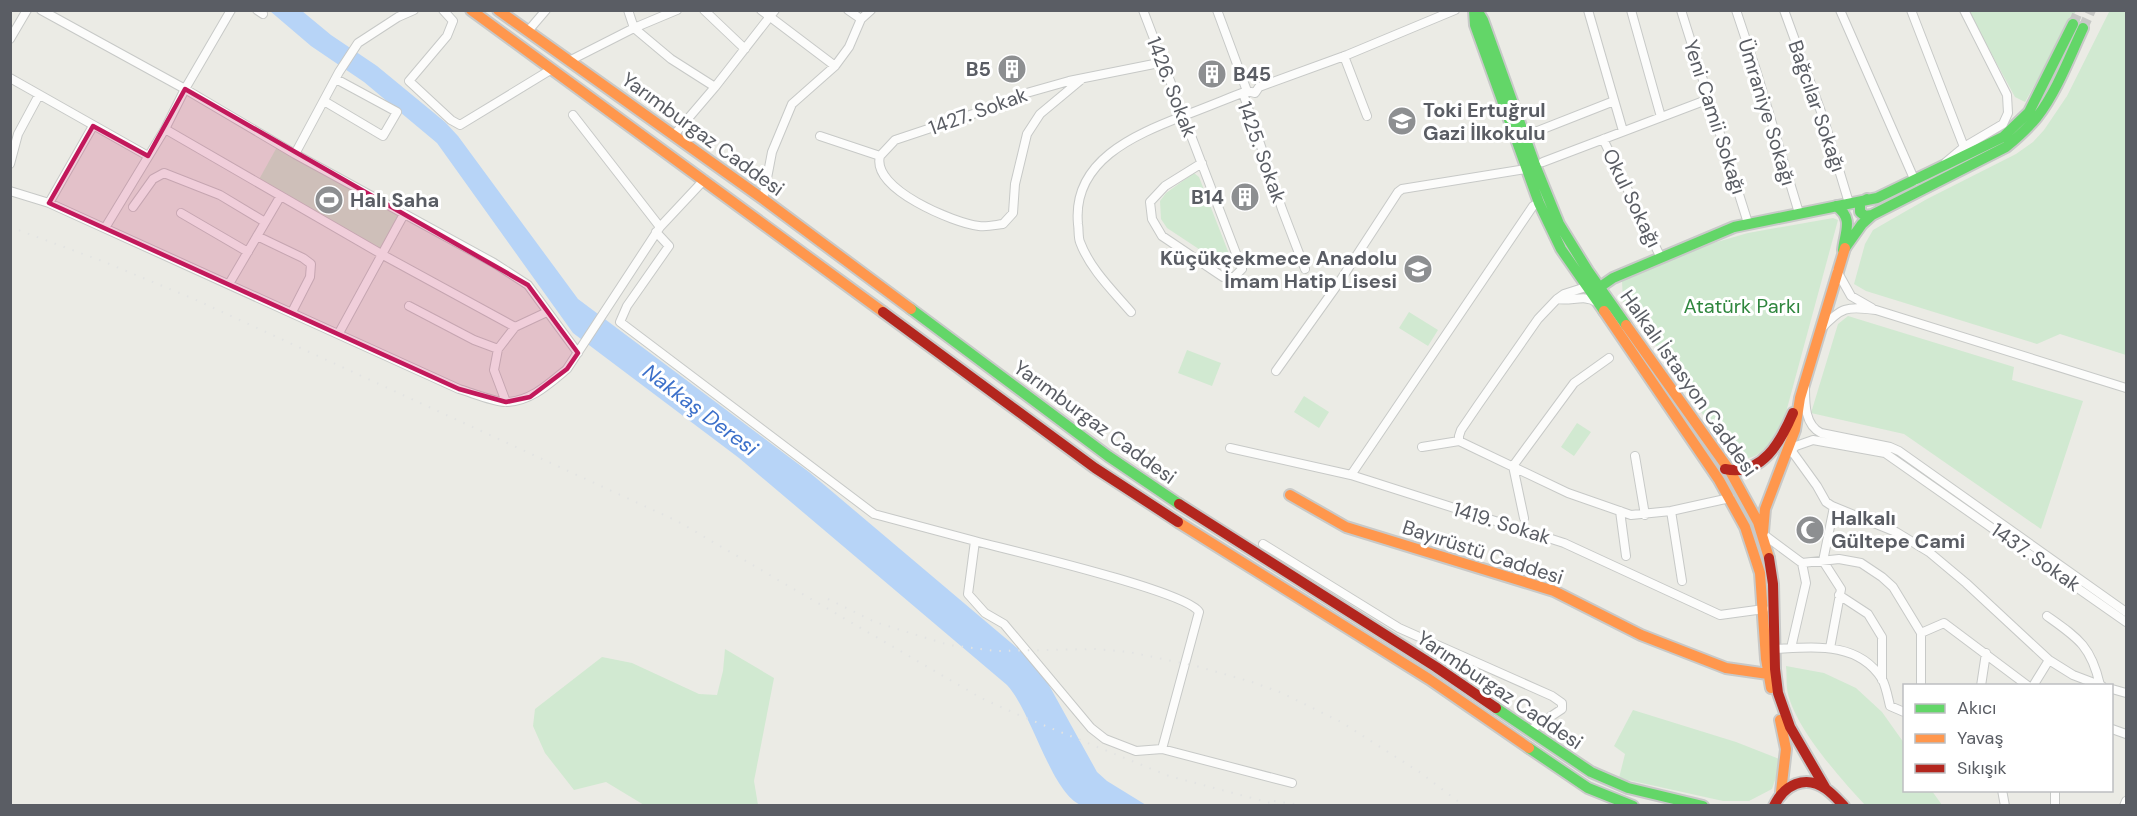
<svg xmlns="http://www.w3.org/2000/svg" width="2137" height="816" viewBox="0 0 2137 816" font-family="'DM Sans',sans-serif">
  <rect width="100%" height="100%" fill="#ebebe5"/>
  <!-- green -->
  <path fill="#d1e9d1" d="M2110 10 2126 11V355L2060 334 2037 344 1866 291 1854 284 1865 244 1873 230 1927 199 2016 154 2033 142 2044 130 2067 96Z
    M1968 11H2076L2025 102 2015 97Z
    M277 147 341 181 401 217 378 253 257 183Z
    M1194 173 1199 177 1231 259 1226 263H1220L1167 228 1161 219 1160 201 1166 193Z
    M1833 218 1838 220 1785 416C1776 432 1764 461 1742 458 1738 458 1733 455 1729 453L1652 340 1623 302 1622 281 1703 246 1748 233Z
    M1409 312 1438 330 1428 346 1399 328Z
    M1848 316 2014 367 2012 380 2083 401 2041 529 1904 434 1811 413 1838 324Z
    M1187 350 1221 363 1212 386 1178 373Z
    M1304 396 1329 412 1319 428 1294 412Z
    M1577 423 1591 432 1574 456 1561 447Z
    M725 649 774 678 754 781 758 805H644L606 782 574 790 545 753 533 726 535 709 602 657 632 663 699 694 717 695 723 671Z
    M1786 666 1824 673 1856 688 1882 712 1904 743V790L1932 791 1942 805H1865C1840 778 1797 730 1788 694 1786 686 1787 675 1786 666Z
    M1633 710 1736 742 1782 760 1772 789 1749 801H1723L1619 778 1625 754 1614 746Z"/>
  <!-- water -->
  <path fill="#b7d4f7" d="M270 11H302L331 35 377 66 445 122 458 136 578 299 809 472 1023 653 1045 678 1097 772 1107 781 1146 805C1134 805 1089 808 1081 805 1051 793 1032 712 1007 685L739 458 573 333 437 143 364 82 311 46Z"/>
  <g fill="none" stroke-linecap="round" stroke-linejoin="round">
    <!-- secondary-tunnel -->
    <path stroke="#c7c8c5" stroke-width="10" stroke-dasharray="10 5" stroke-linecap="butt" d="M2073 24 2079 10
      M2083 28 2091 10"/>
    <!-- street casing -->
    <g stroke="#c7c9c7" stroke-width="10">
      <path id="street" d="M41 10 185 89 295 154 494 263 528 285 578 353
        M257 10 263 14
        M443 10 453 21 447 36 409 81 451 120 460 125 552 69
        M628 10 634 28 671 59 715 87
        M704 10 745 49
        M761 10 835 66
        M848 10 861 19
        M1143 10 1242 269 1234 277H1223L1162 236 1152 219 1150 202 1165 186 1202 163
        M1217 10 1247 91
        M1588 10 1623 131
        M1631 10 1661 117
        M1681 10 1748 223
        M1736 10 1756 70 1799 213
        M1784 10 1824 120 1849 203
        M1840 10 1915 181
        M1911 10 1964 147
        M528 31 546 10
        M10 39 27 10
        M1344 56 1367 116
        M569 61 634 28 677 10
        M10 78 148 156
        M1082 79 1040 114 1027 134 1015 184 1013 213 1003 224C995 225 987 227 979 226 954 223 871 189 880 156L895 140 979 112 1023 94 1069 81 1164 62
        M1243 93 1282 209 1305 269
        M324 101 383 136 397 112 336 79
        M573 115 660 227
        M165 129 383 255 515 327
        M674 135 715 87 775 10
        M820 136 880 156
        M1525 136 1614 101
        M1603 139 1661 258
        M295 154 339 72 358 43 398 17 414 10
        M1543 162 1709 99
        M1946 162 1964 147 2003 124 2008 113 2007 95 1964 10
        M10 164 18 134 39 95
        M10 191 49 203 459 389C473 393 491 401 505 402 530 402 549 384 567 369L660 227 704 180
        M763 199 772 152 792 104 835 66 849 47 861 19 871 10
        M49 203 93 126
        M133 207 153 179 164 173 220 195 265 222
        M181 213 248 252
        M105 228 165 129 185 89 231 10
        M656 232 669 246 627 306 620 322 874 514 975 541 968 594 985 613 1004 624 1091 728 1105 739 1136 751 1162 749 1292 783
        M257 236 303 258 311 264 310 277 292 312
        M1837 271 1851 296 1872 308
        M229 284 280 197
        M1586 287 1564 294 1557 299C1570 302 1585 294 1596 302
        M1557 299 1538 319 1478 405 1461 430 1459 436V441L1568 493 1631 515 1671 511 1730 498
        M409 306 474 340 498 349
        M1131 312C1113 291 1090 269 1080 242 1078 237 1079 230 1078 224 1072 161 1134 135 1183 116 1205 108 1226 99 1247 91L1255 93 1259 87 1347 55 1455 10
        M1821 329C1841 307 1847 306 1876 310L2126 388
        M339 333 404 214
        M1276 371 1338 284 1398 192 1402 189 1526 169
        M1805 388C1805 405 1805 425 1821 433L1890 447 1899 451 2126 612
        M506 402 494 370 498 349 515 327 547 312
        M1422 447 1459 441
        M1230 448 1351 475 1564 543 1720 615 1764 609
        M1791 450 1817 486 1826 502 1832 506 1896 532 1929 552 1966 583 2049 660 2073 675 2102 686
        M1787 454 1796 446 1813 440 1885 453 2126 622
        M1635 456 1645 515
        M1351 475 1533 206 1539 203
        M1620 511 1626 556
        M1671 511 1682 581
        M1524 518 1513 466 1574 383 1609 358
        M1763 534 1802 563 1806 583 1791 648
        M975 541C1009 550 1187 591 1199 612L1162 749
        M1263 544 1399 628 1552 696 1562 703V709L1529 731
        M1802 563 1839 559 1861 563 1882 577 1893 587 1921 633V686
        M1839 595 1868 614 1882 637V680
        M2047 616C2078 638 2091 646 2100 685
        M1921 633 1944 623 2028 686
        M1830 648 1841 589 1823 561 1834 507
        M1775 649C1813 647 1858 641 1882 679 1886 686 1888 698 1890 706L1904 712
        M1981 686 1986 653
        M2033 686 2049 660
        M2112 689 2126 693
        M2112 729 2126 734
        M2002 790 2005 806
        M2055 790V806
        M2124 806 2126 801"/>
    </g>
    <!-- fast casing -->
    <g stroke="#c8c9c8" stroke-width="14">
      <path id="fast" d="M1474 10 1475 25 1539 203 1561 249 1604 311
        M1477 10 1483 20 1535 165 1559 224 1588 271 1626 325
        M1867 199 1860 203V212L1865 216 1872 215
        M1836 206C1854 218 1845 232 1843 250
        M1845 248 1862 224 1872 215 2006 147C2017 138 2028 128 2037 117 2057 91 2069 58 2083 28
        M1600 287 1613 278 1734 227 1877 198 2003 137 2029 112 2073 24
        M911 309 1108 456 1179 504
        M1496 708 1591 772 1628 788 1703 806
        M1529 748 1588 788 1633 806"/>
    </g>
    <!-- slow casing -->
    <g stroke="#c8c9c8" stroke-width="14">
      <path id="slow" d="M471 10 883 312
        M498 10 763 199 911 309
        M1604 311 1719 480 1745 527 1760 573 1766 659 1771 688
        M1626 325 1730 471 1758 522 1769 558
        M1290 495 1346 527 1554 591 1641 635 1726 668 1768 674
        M1178 522 1429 679 1529 748
        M1763 532 1765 509 1795 430 1800 398 1845 248
        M1780 720 1786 749 1781 792"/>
    </g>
    <!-- jam casing -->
    <g stroke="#c8c9c8" stroke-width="14">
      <path id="jam" d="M883 312 1095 468 1178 522
        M1725 469C1762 477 1781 441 1793 413
        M1179 504 1436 667 1496 708
        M1769 558 1773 584 1775 669 1778 693 1790 727 1826 789
        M1774 806C1784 785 1805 774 1826 789 1833 794 1838 800 1844 806"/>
    </g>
    <!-- street -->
    <use href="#street" stroke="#fcfcfb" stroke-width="8"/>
    <!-- fast -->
    <use href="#fast" stroke="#63d668" stroke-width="10"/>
    <!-- slow -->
    <use href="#slow" stroke="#ff974d" stroke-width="10"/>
    <!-- jam -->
    <use href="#jam" stroke="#b3261e" stroke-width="10"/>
    <!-- rail -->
    <path stroke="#e2e3e2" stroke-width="2" stroke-dasharray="1.5 8" stroke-linecap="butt" d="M10 227 102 261 194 299 677 521 981 698 1021 716 1169 776 1282 806
      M828 599 875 622 949 645 996 651 1095 649 1129 652 1196 666 1252 682 1282 693 1341 722 1421 773 1464 806
      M1274 801 1307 806"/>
  </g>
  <!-- marked area -->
  <path fill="#c2185b" fill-opacity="0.2" stroke="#c2185b" stroke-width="4.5" stroke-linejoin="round" d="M185 89 528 285 578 353 567 369 530 397 506 402 459 389 49 203 93 126 148 156Z"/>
  <!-- icons -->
  <defs>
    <g id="building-disc" transform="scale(1.5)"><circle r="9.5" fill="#8d8f91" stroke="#fff"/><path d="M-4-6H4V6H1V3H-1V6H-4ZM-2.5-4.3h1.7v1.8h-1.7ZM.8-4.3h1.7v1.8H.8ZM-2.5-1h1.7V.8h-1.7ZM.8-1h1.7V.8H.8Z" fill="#fff"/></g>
    <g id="school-disc" transform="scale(1.5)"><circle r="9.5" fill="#8d8f91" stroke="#fff"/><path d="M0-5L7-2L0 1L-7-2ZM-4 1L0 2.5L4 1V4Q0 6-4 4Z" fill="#fff"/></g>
    <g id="stadium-disc" transform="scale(1.5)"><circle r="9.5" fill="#8d8f91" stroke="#fff"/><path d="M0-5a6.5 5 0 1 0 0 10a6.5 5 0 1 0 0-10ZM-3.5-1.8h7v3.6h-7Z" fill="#fff"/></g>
    <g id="mosque-disc" transform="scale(1.5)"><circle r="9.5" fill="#8d8f91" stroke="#fff"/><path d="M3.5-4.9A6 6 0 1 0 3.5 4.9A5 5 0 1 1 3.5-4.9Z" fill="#fff"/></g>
  </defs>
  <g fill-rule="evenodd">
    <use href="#building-disc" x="1012" y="69"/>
    <use href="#building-disc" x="1212" y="74"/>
    <use href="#school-disc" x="1402" y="121"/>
    <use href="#building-disc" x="1245" y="197"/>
    <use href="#stadium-disc" x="329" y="200"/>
    <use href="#school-disc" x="1418" y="269"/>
    <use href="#mosque-disc" x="1810" y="530"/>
  </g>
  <g text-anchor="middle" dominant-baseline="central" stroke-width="6" stroke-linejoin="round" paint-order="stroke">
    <!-- poi labels -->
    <g font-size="20" font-weight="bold" fill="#5a5d64" stroke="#fff" text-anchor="start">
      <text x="991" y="69" text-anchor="end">B5</text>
      <text x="1233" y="74">B45</text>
      <text x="1423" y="110">Toki Ertuğrul<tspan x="1423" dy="23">Gazi İlkokulu</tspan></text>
      <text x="1224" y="197" text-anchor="end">B14</text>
      <text x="350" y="200">Halı Saha</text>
      <text x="1397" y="258" text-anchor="end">Küçükçekmece Anadolu<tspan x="1397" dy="23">İmam Hatip Lisesi</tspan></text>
      <text x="1831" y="518">Halkalı<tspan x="1831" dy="23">Gültepe Cami</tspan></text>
    </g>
    <!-- street labels -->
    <g font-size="20" fill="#5a5d64" stroke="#fff">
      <text transform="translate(1172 87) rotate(69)">1426. Sokak</text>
      <text transform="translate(1817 106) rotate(71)">Bağcılar Sokağı</text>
      <text transform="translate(978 111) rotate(-20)">1427. Sokak</text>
      <text transform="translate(1767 112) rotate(73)">Ümraniye Sokağı</text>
      <text transform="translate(1715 117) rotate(72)">Yeni Camii Sokağı</text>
      <text transform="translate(703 134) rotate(36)">Yarımburgaz Caddesi</text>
      <text transform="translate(1262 152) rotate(70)">1425. Sokak</text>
      <text transform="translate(1632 198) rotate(64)">Okul Sokağı</text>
      <text transform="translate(1689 383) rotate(55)">Halkalı İstasyon Caddesi</text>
      <text transform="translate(1095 422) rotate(36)">Yarımburgaz Caddesi</text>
      <text transform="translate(1502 523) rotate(17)">1419. Sokak</text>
      <text transform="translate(1483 552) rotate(18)">Bayırüstü Caddesi</text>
      <text transform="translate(2036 557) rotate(35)">1437. Sokak</text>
      <text transform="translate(1500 690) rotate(34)">Yarımburgaz Caddesi</text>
    </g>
    <!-- park labels -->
    <g font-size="20" fill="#2f863e" stroke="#fff">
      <text x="1742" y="306">Atatürk Parkı</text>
    </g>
    <!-- water labels -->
    <g font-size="21" font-style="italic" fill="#3c70ca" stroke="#fff">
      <text transform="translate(700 410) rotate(37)">Nakkaş Deresi</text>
    </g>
  </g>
  <!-- border -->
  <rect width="2137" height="816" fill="none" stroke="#5a5d64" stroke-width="24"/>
  <!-- legend -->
  <rect x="1903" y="684" width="210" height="108" fill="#ffffff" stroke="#bdbec1" stroke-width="1.5"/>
  <rect x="1915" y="704" width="30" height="9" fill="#63d668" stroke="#bdbec1" stroke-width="1.5"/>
  <text x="1957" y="714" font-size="18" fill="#5a5d64">Akıcı</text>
  <rect x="1915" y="734" width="30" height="9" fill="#ff974d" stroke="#bdbec1" stroke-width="1.5"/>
  <text x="1957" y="744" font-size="18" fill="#5a5d64">Yavaş</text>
  <rect x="1915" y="764" width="30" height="9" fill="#b3261e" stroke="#bdbec1" stroke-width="1.5"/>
  <text x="1957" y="774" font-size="18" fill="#5a5d64">Sıkışık</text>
</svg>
